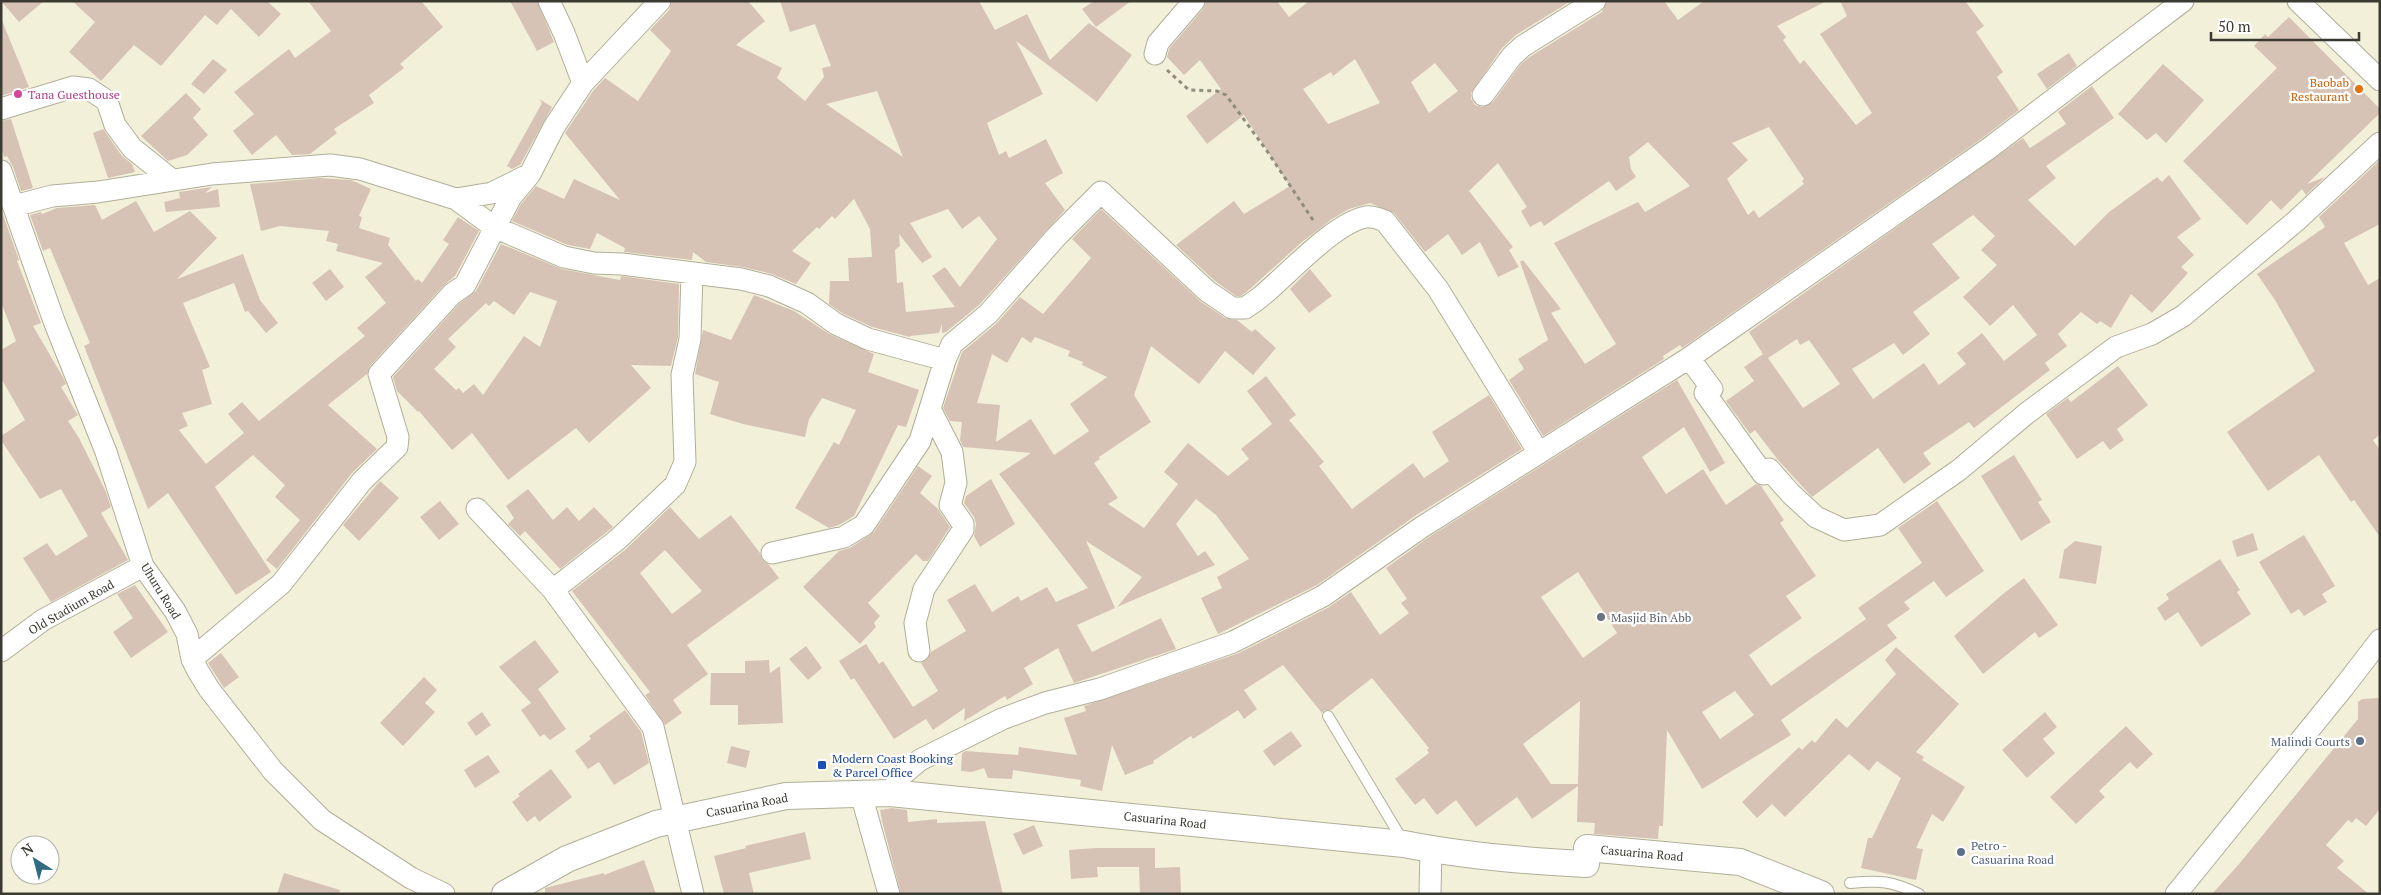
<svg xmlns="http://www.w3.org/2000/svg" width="2381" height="895" viewBox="0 0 2381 895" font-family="'PT Serif',serif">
  <rect width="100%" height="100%" fill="#f3f0da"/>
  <!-- building -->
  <path fill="#d6c3b5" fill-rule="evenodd" d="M1 1H44L19 22Z
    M72 1H267L281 14 259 37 231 9 217 25 205 15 161 66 134 45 101 81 69 52 95 22Z
    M308 1H421L443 27 400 64 404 68 369 95 374 103 334 129 337 133 310 154 292 155 276 135 252 155 233 131 254 114 234 92 289 49 295 58 331 31Z
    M510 1H537L554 42 537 51Z
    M672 1H748L765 21 736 45 782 68 777 78 805 101 824 77 822 68 831 66 815 24 790 32 780 1H979L995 30 1027 14 1050 60 1089 23 1132 55 1097 102 1016 41 1043 94 987 123 999 155 1006 151 1009 158 1046 139 1063 173 1045 183 1065 210 979 305 946 332 942 333V324L939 333 910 336V337L872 327 842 313 829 304 830 281H849L848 258 872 257 870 229 854 199 835 219 832 216 819 229 817 227 792 251 811 263 796 284 772 274 743 267 706 262 693 252 692 260 624 252 625 248 597 233 590 249 568 245 512 221 521 204 536 186 564 199 574 179 620 200 565 133 593 91 605 78 638 101 671 51 650 30 669 10ZM877 91 903 157 826 104ZM948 209 962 229 979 216 997 239 960 287 945 267 932 276 955 307 906 312 903 282 897 283 895 250 900 246 899 234 922 263 932 257 910 223Z
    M1094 1H1131L1096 27 1082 9Z
    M1206 1H1277L1289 17 1309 1H1571L1516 35 1502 48 1471 93V99L1475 105 1482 107 1493 102 1521 64 1531 56 1602 12 1607 1H1664L1678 20 1704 1H1827L1777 26 1786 37 1783 40 1800 64 1804 60 1856 125 1872 113 1820 34 1847 16 1840 1H1965L1984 26 1976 32 2003 72 1997 77 2019 110 1981 139 1682 348 1680 345 1663 356 1664 359 1543 436 1509 380 1524 369 1518 359 1548 340 1520 262 1523 260 1561 309 1551 313 1585 364 1616 344 1554 243 1638 202 1645 212 1690 186 1648 142 1629 157 1631 169 1636 177 1616 191 1609 181 1544 226 1541 221 1530 227 1521 211 1527 207 1498 163 1469 191 1513 247 1509 250 1519 267 1498 277 1480 242 1462 255 1448 234 1425 252 1394 213 1370 203 1349 209 1332 219 1302 242 1250 289 1241 296H1236L1215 281 1176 245 1234 201 1244 214 1290 186 1244 115 1207 144 1186 116 1221 89 1200 60 1184 75 1167 57 1169 49 1203 9ZM1355 59 1380 103 1328 124 1303 89 1331 72 1333 76ZM1435 63 1458 91 1429 113 1411 82ZM1769 127 1804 179 1802 181 1804 184 1759 218 1754 210 1748 215 1727 179 1748 160 1732 143Z
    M2289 17 2380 109V113L2307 184 2325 177 2306 195 2302 189 2281 210 2271 200 2247 225 2183 161 2277 68 2254 46 2265 34 2268 37Z
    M1 18 29 87 1 96Z
    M2069 53 2077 66 2047 89 2037 74Z
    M213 59 227 70 204 94 191 84Z
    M2163 64 2204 100 2166 143 2156 133 2147 140 2118 114Z
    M2092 86 2114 118 2046 166 2056 178 2028 200 2075 246 2109 212 2157 177 2162 182 2169 175 2201 219 2177 237 2194 255 2181 267 2188 273 2152 313 2131 294 2111 328 2100 321 2097 324 2081 312 2058 334 2067 346 2045 363 2050 370 1974 428 1969 422 1923 453 1931 464 1904 484 1878 448 1812 497 1778 460 1755 430 1750 434 1726 401 1754 381 1744 367 1763 354 1749 332 2023 138 2030 148 2066 124 2058 112ZM1973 215 1995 236 1981 250 1997 265 1963 297 1990 326 2013 305 2037 335 2004 361 1982 333 1957 353 1966 364 1939 385 1924 363 1873 399 1852 369 1894 343 1903 355 1930 334 1913 312 1960 278 1932 244ZM1797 339 1800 345 1809 340 1840 384 1803 408 1768 358Z
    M186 93 201 109 193 118 208 135 187 155 168 161 141 136Z
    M539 99 552 107 520 165 512 169 507 166 542 103Z
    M11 119 33 188 21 191 13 167 7 156 4 157 1 147V121Z
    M103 129 122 156 132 164 135 172 108 178 93 133Z
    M2380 160V224L2344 243 2368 285 2380 278V435L2373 440 2380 450V537L2354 500 2351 502 2319 455 2268 491 2227 432 2315 371 2275 300 2257 274 2325 227 2319 217Z
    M319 178 351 180 371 189 359 216 362 217 359 228 390 238 388 245 416 281 418 279 422 283 449 244 443 240 458 217 479 231 455 276 443 286 370 366 367 374 328 405 377 449 352 473 277 569 266 560 300 520 275 497 285 485 253 455 215 487 271 572 236 595 168 493 148 509 84 346 90 343 50 248 43 251 30 215 41 212 42 214 57 208 95 205 102 220 136 201 154 232 190 211 217 238 177 279 243 254 260 300 278 323 266 333 248 311 245 312 234 283 183 303 210 367 202 370 212 404 182 413 188 426 179 430 206 464 244 433 228 414 242 402 259 421 365 336 357 328 386 303 365 277 383 263 336 251 338 244 326 241 329 231 280 226 261 231 250 184Z
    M212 187 205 193 218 189 220 207 166 212 164 202 180 198 179 192Z
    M1 209 19 260 17 261 41 323 33 326 64 379 66 384 61 387 78 415 68 421 79 438 106 492 111 507 101 513 128 560 51 602 23 558 47 543 56 556 88 536 61 489 40 499 1 440V436L25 420 1 378V350L16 341 1 302Z
    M1101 209 1200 301 1225 318 1237 320 1252 332 1255 329 1276 348 1253 375 1225 351 1199 384 1151 346 1134 395 1151 422 1099 457 1100 459 1094 463 1118 498 1108 504 1144 528 1178 484 1164 472 1188 443 1228 476 1249 459 1241 449 1272 424 1247 391 1266 376 1296 415 1289 420 1324 462 1319 466 1352 509 1413 463 1424 478 1449 461 1432 432 1489 395 1522 449 1415 516 1317 585 1218 634 1201 598 1222 588 1217 577 1249 559 1216 515 1196 499 1176 524 1198 556 1205 551 1215 565 1117 607 1142 577 1086 541 1115 608 1077 625 1092 652 1161 618 1176 649 1074 683 1058 648 1024 668 1033 684 1007 700 1005 696 964 721 965 708 933 730 926 719 894 739 854 678 851 680 839 661 866 644 879 664 883 661 913 707 938 691 921 663 927 660 931 652 966 631 947 600 975 584 992 612 1018 596 1021 601 1047 587 1056 602 1088 588 999 474 1031 453 963 447 960 440 962 422 950 421 943 408 962 352 996 324 1020 297 1043 314 1091 258 1072 239ZM1022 337 1031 343 1035 337 1070 351 1068 356 1083 362 1082 365 1107 377 1070 404 1089 431 1054 455 1031 419 996 442 1000 405 977 403 992 354 1007 363Z
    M501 244 562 269 620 280 621 276 679 284 678 337 671 366 631 365 651 388 589 443 576 428 508 480 472 433 452 450 419 411 418 412 397 391 393 377 460 303 476 291ZM530 292 557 301 540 347 524 336 483 395 474 384 463 393 459 388 456 390 434 369 456 347 448 339 486 303 489 306 494 301 514 315Z
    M330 269 344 287 326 301 312 283Z
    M1310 269 1332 296 1309 313 1290 289Z
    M754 295 794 311 831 335 874 354 868 372 919 390 906 427 898 425 854 516 839 525 829 528 795 508 834 442 839 445 856 410 822 398 809 419 805 437 743 424 710 414 719 382 695 374 703 330 731 340Z
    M2118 366 2148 405 2117 429 2124 440 2110 450 2103 441 2077 459 2046 414 2068 398 2071 402Z
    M1677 380 1725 463 1710 472 1684 427 1642 457 1666 494 1703 469 1726 505 1756 484 1761 486 1784 520 1780 523 1816 576 1786 596 1802 618 1749 655 1771 686 1866 619 1858 608 1922 563 1898 528 1937 501 1984 571 1946 597 1934 581 1904 602 1910 609 1887 625 1897 638 1781 720 1791 735 1702 789 1667 730 1663 826H1659L1658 839 1594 834 1595 823 1577 822 1578 786 1532 819 1517 797 1476 827 1456 800 1437 815 1424 798 1415 805 1395 779 1429 753 1427 750 1429 748 1372 678 1331 710H1325L1322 713 1283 665 1244 690 1257 709 1244 719 1238 710 1193 739 1191 736 1153 761 1154 763 1125 775 1112 745 1102 791 1080 786 1081 780 1013 770 1012 779 988 778 984 768 972 772 961 771 962 753 966 751 1018 755 1019 747 1077 755 1064 718 1086 711 1084 706 1239 653 1329 607 1351 592 1380 635 1409 613 1401 603 1407 599 1386 568 1429 537ZM1578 572 1617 633 1583 658 1541 597ZM1735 691 1754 715 1720 739 1702 712ZM1580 701 1578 784H1551L1523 744Z
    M2014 455 2042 500 2038 502 2051 522 2021 541 1981 476Z
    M918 466 932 476 920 493 938 509 950 527 928 561H923L916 554 868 603 880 616 874 623 876 627 860 644 803 587 839 551 850 548 874 532Z
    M991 479 1015 524 980 547 974 536 976 524 974 517 964 503 966 496Z
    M380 481 399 498 359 541 343 525Z
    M528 489 553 520 567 507 579 521 594 507 613 527 560 569 525 531 520 536 508 524 514 518 506 506Z
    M440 501 459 524 439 540 420 517Z
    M670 507 699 539 731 515 760 553 763 561 769 565 779 578 687 645 708 674 673 700 682 713 665 725 645 695 650 692 572 591 625 550ZM665 550 702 591 672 614 640 573Z
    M2253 533 2258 550 2237 557 2232 541Z
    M2304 535 2335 586 2322 594 2327 602 2304 616 2299 609 2291 614 2259 562Z
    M2075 541 2102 546 2096 584 2059 578 2064 550Z
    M2220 559 2240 590 2237 592 2251 614 2201 647 2178 612 2165 621 2157 608 2169 599 2166 594Z
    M2024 578 2058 625 2039 638 2035 632 1983 674 1954 636 2003 594Z
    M135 585 168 632 131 658 113 632 133 618 117 594Z
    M535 640 559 672 538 689 566 729 550 740 544 734 540 737 521 710 531 703 499 667Z
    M806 646 822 668 808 680 789 659Z
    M1896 647 1959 704 1916 752 1924 757 1922 760 1965 787 1943 822 1932 814 1916 848 1923 849 1916 880 1861 868 1868 838H1872L1901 778 1877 761 1869 771 1849 754 1785 817 1772 804 1757 818 1742 802 1799 747 1802 750 1812 740 1815 743 1836 718 1847 728 1896 674 1885 660Z
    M221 653 239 677 224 688 208 663Z
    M769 660 770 673 780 666 783 723 738 725V705H710L711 673H745V661Z
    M424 677 437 690 425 703 435 712 403 746 380 723Z
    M2380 698V809L2366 826 2356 818 2352 823 2348 820 2326 845 2344 861 2337 868 2369 894H2212L2239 864 2358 719V702L2362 699Z
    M625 710 641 732 649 763 614 785 599 762 588 769 575 751 591 739 589 736Z
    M482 712 491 725 476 736 467 723Z
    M2045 712 2057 727 2043 739 2055 753 2027 778 2002 750Z
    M2126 726 2153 754 2137 769 2130 762 2099 791 2105 797 2076 824 2050 797Z
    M1291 731 1302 746 1274 766 1263 751Z
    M731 746 750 751 746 768 727 763Z
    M488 755 500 772 475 788 464 770Z
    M551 769 572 797 539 822 535 816 527 822 512 802 520 796 518 794Z
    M892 808 907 810 908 822 937 819V823L985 821 1003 894H901L882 821 880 810Z
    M1034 825 1043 846 1023 855 1013 834Z
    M805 832 811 859 749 873 754 894H724L714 856 746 848 745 846Z
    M1095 848H1155V868L1180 867 1181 893 1140 894 1139 867H1097L1098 877 1071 879 1069 850Z
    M644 860 656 894H545V888L604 873V875Z
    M284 873 340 890 339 894H277Z"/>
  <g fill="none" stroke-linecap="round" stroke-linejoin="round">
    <!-- service casing -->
    <g stroke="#b1ae99" stroke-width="12">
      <path id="service" d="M1328 716 1403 841
        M1850 883C1881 880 1891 881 1919 894"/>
    </g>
    <!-- minor casing -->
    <g stroke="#b1ae99" stroke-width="23">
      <path id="minor" d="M549 1 564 33 583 83
        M2298 1 2380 80
        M1155 54 1158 43 1194 1
        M1483 95 1512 56 1523 46 1595 1
        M1 109 73 87 89 89 107 101 115 125 132 148 172 180
        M1 171 54 321 106 452 143 566 175 611 187 634 192 659 198 671 209 689 273 771 322 820 411 878 444 894
        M456 199 492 193 524 177
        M14 206 52 196 98 192 212 174 330 165 360 169 456 199 494 227 564 257 594 263 622 264 741 279 769 286 807 303 836 324 868 339 945 360
        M1689 358 1712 389 1705 393 1763 474 1769 469 1791 494 1816 517 1844 530 1880 525 1959 470 2027 413 2116 347 2152 334 2183 316 2296 221 2380 143
        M477 509 553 590 653 727 693 894
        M772 553 844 537 864 525 920 441 945 360 952 344 988 314 1057 236 1101 192 1207 291 1232 308H1245L1258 299C1286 277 1333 223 1366 217 1373 216 1379 219 1385 221L1438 289 1539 453
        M553 590 617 540 675 485 685 462 682 375 690 339 692 273
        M1 651 43 620 143 566
        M919 651 915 623 924 589 963 530V524L950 505 956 483 952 452 930 409
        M192 659 281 584 362 481 397 447 398 437 379 374 452 294 465 285 511 197 530 174 554 127 583 83 660 1
        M890 793 902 775 920 760 1002 719 1045 703 1100 689 1233 642 1323 596 1422 527 1689 358 1988 149 2183 1
        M861 794 889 894
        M1430 894 1431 849
        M2176 894 2343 688 2380 640"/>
    </g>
    <!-- tertiary casing -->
    <g stroke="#b1ae99" stroke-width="28">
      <path id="tertiary" d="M505 894 567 859 656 824 786 796 890 793 1404 844C1464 856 1525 861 1586 864L1587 848 1740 862 1821 894"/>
    </g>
    <!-- path -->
    <path stroke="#8e8d7e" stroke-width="3" stroke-dasharray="4 4" stroke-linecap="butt" d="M1167 70 1189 90 1217 91 1226 95 1267 151 1315 223"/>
    <!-- service -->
    <use href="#service" stroke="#fff" stroke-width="10"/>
    <!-- minor -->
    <use href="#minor" stroke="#fff" stroke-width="21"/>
    <!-- tertiary -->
    <use href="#tertiary" stroke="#fff" stroke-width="26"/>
  </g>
  <!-- markers -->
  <circle fill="#e8710a" stroke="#fff" stroke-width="2" cx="2359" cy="89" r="5"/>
  <circle fill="#d1479c" stroke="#fff" stroke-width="2" cx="18" cy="94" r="5"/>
  <circle fill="#6b7280" stroke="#fff" stroke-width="2" cx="1601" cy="617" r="5"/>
  <g fill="#5c6f8a" stroke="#fff" stroke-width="2">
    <circle cx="2360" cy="741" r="5"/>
    <circle cx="1961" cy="852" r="5"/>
  </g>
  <rect fill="#1a4fb4" stroke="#fff" stroke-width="2" x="817" y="760" width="10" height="10" rx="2.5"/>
  <g text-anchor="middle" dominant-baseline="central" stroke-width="4.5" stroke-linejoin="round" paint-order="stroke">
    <!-- food labels -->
    <g font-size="12" fill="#c56008" stroke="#fff" text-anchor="end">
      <text x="2349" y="82">Baobab<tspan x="2349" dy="14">Restaurant</tspan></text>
    </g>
    <!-- hotel labels -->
    <g font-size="12" fill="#b23c85" stroke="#fff" text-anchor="start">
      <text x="28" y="94">Tana Guesthouse</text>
    </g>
    <!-- street labels -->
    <g font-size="12" fill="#3b3a32" stroke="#fff">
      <text transform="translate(161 591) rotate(58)">Uhuru Road</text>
      <text transform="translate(71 607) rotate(-30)">Old Stadium Road</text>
      <text transform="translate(747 805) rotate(-11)">Casuarina Road</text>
      <text transform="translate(1165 820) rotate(6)">Casuarina Road</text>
      <text transform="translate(1642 853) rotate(5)">Casuarina Road</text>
    </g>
    <!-- worship labels -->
    <g font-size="12" fill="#5b616d" stroke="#fff" text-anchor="start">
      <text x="1611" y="617">Masjid Bin Abb</text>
    </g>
    <!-- service labels -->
    <g font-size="12" fill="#4e5e75" stroke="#fff" text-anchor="end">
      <text x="2350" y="741">Malindi Courts</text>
      <text x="1971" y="845" text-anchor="start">Petro -<tspan x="1971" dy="14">Casuarina Road</tspan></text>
    </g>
    <!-- transit labels -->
    <g font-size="12" fill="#164399" stroke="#fff" text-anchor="start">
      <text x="832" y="758">Modern Coast Booking<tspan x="832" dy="14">&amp; Parcel Office</tspan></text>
    </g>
  </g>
  <!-- border -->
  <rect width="2381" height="895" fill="none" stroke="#3b3a32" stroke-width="5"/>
  <!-- north arrow -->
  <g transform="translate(35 860) rotate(324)"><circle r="24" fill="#ffffff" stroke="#b1b0ad"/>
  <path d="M0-4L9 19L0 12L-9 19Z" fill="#2f6c83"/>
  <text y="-8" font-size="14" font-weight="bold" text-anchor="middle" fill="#3b3a32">N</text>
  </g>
  <!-- scale -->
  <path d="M2211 32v8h148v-8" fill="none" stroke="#3b3a32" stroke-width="2.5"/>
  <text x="2218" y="32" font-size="15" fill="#3b3a32" stroke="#ffffff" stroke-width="4" paint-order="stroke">50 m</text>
</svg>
